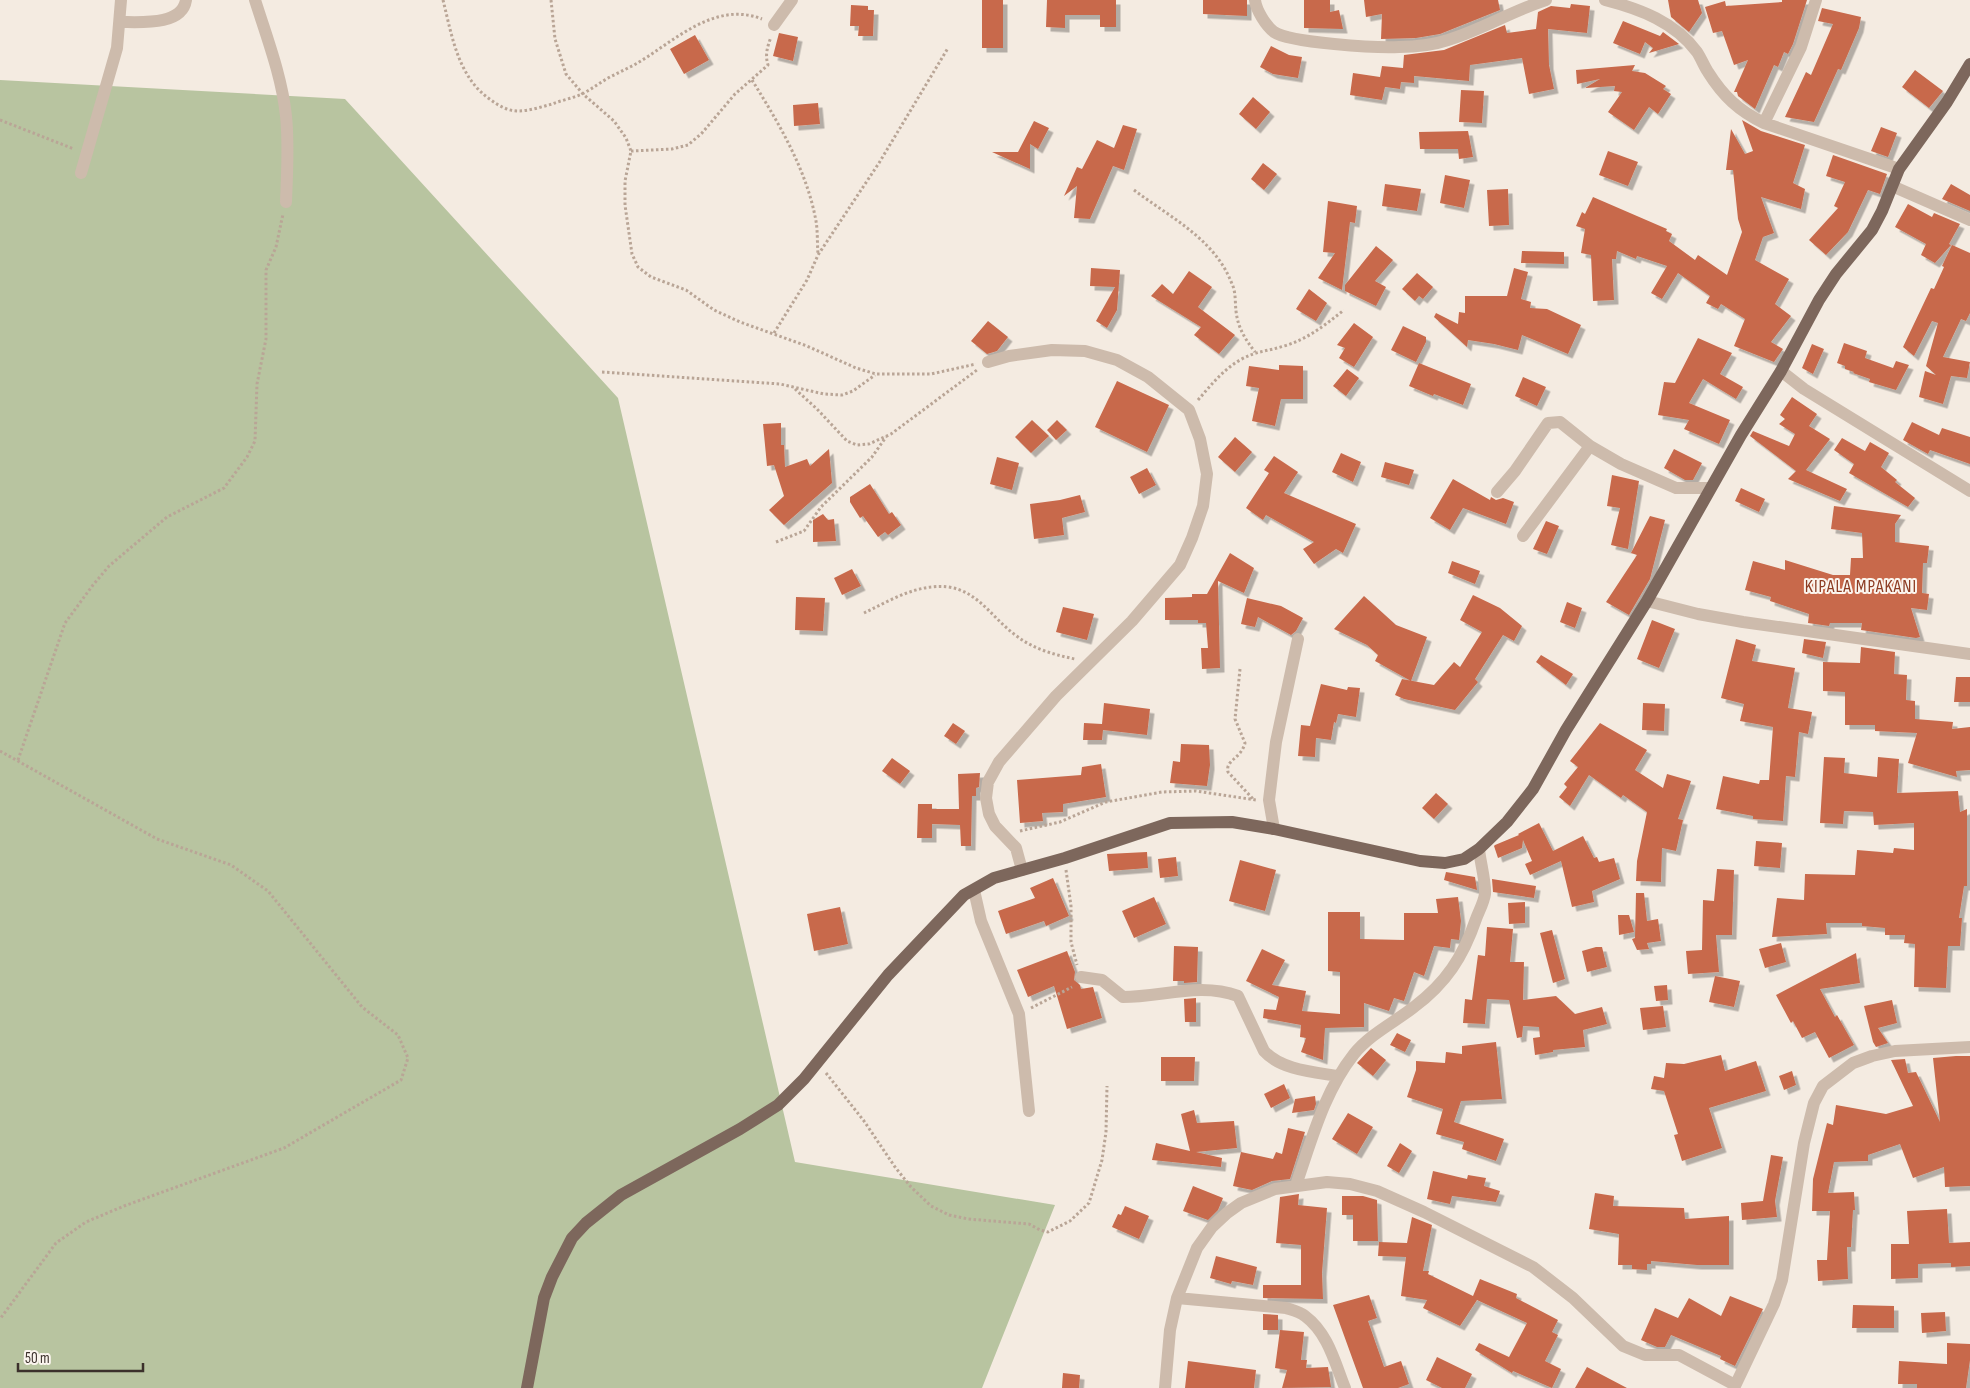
<svg xmlns="http://www.w3.org/2000/svg" width="1970" height="1388" viewBox="0 0 1970 1388" font-family="'Sofia Sans Condensed',sans-serif">
  <defs>
    <filter id="shadow"><feDropShadow dx="4.5" dy="4.5" stdDeviation="0" flood-color="#0004"/></filter>
  </defs>
  <rect width="100%" height="100%" fill="#f4ebe1"/>
  <!-- green -->
  <path fill="#b8c4a0" d="M0 80 345 99 618 398 795 1162 1055 1205 982 1388H0Z"/>
  <!-- building -->
  <path fill="#c8694b" filter="url(#shadow)" d="M982 0H1003V48H982Z
    M1047 0H1116V27H1100V15H1065V28L1046 27Z
    M1203 0H1247V16L1203 14Z
    M1304 0H1330V12L1339 10 1343 29 1304 28Z
    M1364 0H1498L1500 10 1440 34 1416 38 1381 39 1382 14 1366 17Z
    M1668 0H1698L1702 13 1689 32 1671 17Z
    M1782 0H1807L1793 44 1788 54 1784 52 1778 67 1774 65 1755 109 1738 96 1737 92H1734L1748 60 1734 65 1722 31 1713 33 1705 7 1725 1 1726 6 1782 2Z
    M1571 4 1590 6 1587 33 1548 29 1549 65 1554 89 1529 94 1522 58 1470 65 1469 81 1414 76V83L1401 82 1400 89 1385 87 1382 100 1350 95 1353 73 1380 77 1382 66 1403 68 1404 55 1444 50 1505 25 1507 33 1536 29 1538 12 1551 6 1570 8Z
    M851 5 868 6V10H874L873 36H858L859 26H850Z
    M1822 8 1861 17 1859 28 1841 70 1838 69 1814 122 1785 117 1806 72 1811 75 1833 24 1818 21Z
    M1623 21 1660 36 1663 32 1679 44 1649 53 1653 48 1645 42 1640 54 1613 43Z
    M779 33 798 37 793 61 773 56Z
    M695 35 709 60 684 74 670 49Z
    M1271 46 1289 55 1302 57 1298 78 1273 74 1260 67Z
    M1635 65 1632 71 1645 73 1666 86 1663 89 1671 94 1658 114 1649 107 1634 130 1608 112 1622 92 1614 91 1615 86 1585 88 1600 79 1577 84 1576 70Z
    M1915 70 1943 91 1929 108 1902 87Z
    M1461 90 1484 91 1482 123 1459 122Z
    M1253 97 1270 112 1256 129 1239 114Z
    M818 103 820 124 794 126 793 105Z
    M1742 120 1761 131 1805 145 1793 183 1805 189 1801 209 1761 197 1774 233 1763 237 1755 260 1789 279 1775 304 1791 316 1771 342 1783 349 1774 362 1734 346 1745 319 1721 304 1718 309 1706 303 1710 296 1678 273 1662 299 1651 293 1667 266 1637 256 1636 259 1617 251 1616 259H1612L1614 300 1593 301 1591 255 1581 253 1585 229 1576 226 1582 212 1585 214 1593 197 1667 229 1666 231 1672 234 1669 241 1695 260 1698 255 1727 275 1742 232 1738 219 1733 170H1726L1731 129 1745 154 1753 151Z
    M1034 121 1049 128 1038 149 1030 144V169L992 152H1018Z
    M1123 125 1137 129 1124 170 1113 166 1090 219 1074 218 1077 186 1064 196 1077 167 1082 169 1097 140 1114 148Z
    M1881 127 1897 133 1888 157 1871 151Z
    M1468 131 1473 157 1459 159 1458 149H1420L1419 132Z
    M1608 151 1638 162 1628 186 1599 175Z
    M1833 155 1887 174 1880 194 1868 190 1848 232 1826 255 1809 240 1838 208 1834 206 1845 182 1826 176Z
    M1263 163 1277 174 1264 190 1251 179Z
    M1445 175 1470 180 1464 208 1440 203Z
    M1385 184 1421 189 1417 211 1382 206Z
    M1951 184 1970 195V211L1942 199Z
    M1508 189 1509 225 1489 226 1487 190Z
    M1328 201 1357 206 1355 223 1350 222 1342 290 1318 278 1335 253 1323 252Z
    M1908 204 1932 217 1934 213 1960 224 1949 244 1951 245 1935 263 1921 255 1926 244 1895 227Z
    M1952 245 1970 253V313L1966 321 1961 319 1943 357 1970 362 1967 378 1951 376 1943 404 1919 397 1925 371 1936 375 1926 366 1938 323 1932 321 1914 356 1903 347 1931 288 1934 289 1944 267 1942 266Z
    M1376 246 1393 260 1375 281 1386 287 1376 306 1345 291V285Z
    M1522 251 1564 252V264L1521 263Z
    M1091 268 1120 270 1117 310 1107 328 1096 321 1115 287 1090 286Z
    M1514 268 1528 272 1521 299 1531 302 1530 308 1547 309 1581 325 1568 354 1522 335 1518 350 1494 344 1468 340 1467 347 1434 317 1436 313 1458 324 1459 312 1465 313V296H1507Z
    M1189 271 1212 287 1198 307 1235 335 1219 354 1194 335 1201 327 1151 296 1162 284 1173 294Z
    M1417 273 1433 287 1423 299 1419 296 1415 301 1402 289Z
    M1309 289 1327 303 1316 321 1296 309Z
    M988 321 1008 337 997 351 987 354 971 341Z
    M1354 323 1373 337 1354 367 1339 358 1345 348 1337 345Z
    M1403 326 1426 337V342L1416 362 1391 350Z
    M1698 338 1732 353 1720 374 1743 387 1736 399 1703 379 1689 403 1730 420 1719 444 1684 429 1689 420 1658 415 1664 382 1675 383Z
    M1844 343 1867 351 1865 358 1893 368 1896 361 1909 365 1896 390 1869 382 1870 379 1853 373 1854 372 1845 369V366L1837 363Z
    M1812 344 1824 349 1813 374 1802 368Z
    M1419 363 1471 384 1463 405 1434 394 1433 396 1409 386Z
    M1279 365 1303 366V399H1281L1275 426 1252 421 1259 388 1246 386 1249 366 1279 370Z
    M1347 369 1359 378 1346 396 1333 386Z
    M1523 377 1546 387 1537 406 1515 396Z
    M1117 381 1169 405 1147 452 1095 427Z
    M1792 397 1817 414 1809 426 1830 439 1806 470 1847 489 1840 501 1788 479 1796 471 1750 436 1753 431 1789 446 1795 434 1779 424 1785 419 1780 415Z
    M1032 420 1049 436 1031 453 1015 437Z
    M1057 420 1067 430 1056 440 1047 430Z
    M1912 422 1939 435 1942 428 1970 437V464L1930 450 1928 454 1903 440Z
    M781 423V445H784L785 467 807 459 810 466 829 449 832 483 784 525 769 510 784 496 774 465 767 466 763 424Z
    M1235 437 1252 452 1235 472 1218 457Z
    M1842 438 1865 451 1870 442 1889 453 1881 467 1897 480 1895 482 1915 498 1908 507 1849 473 1854 464 1834 450Z
    M1674 449 1702 463 1693 480H1685L1664 468Z
    M1341 453 1361 462 1353 482 1332 472Z
    M1274 456 1298 472 1284 493 1356 524 1343 553 1336 549 1314 564 1303 549 1314 542 1266 515 1263 520 1246 508 1269 473 1264 470Z
    M997 457 1019 463 1012 490 990 484Z
    M1385 462 1414 470 1409 485 1381 477Z
    M1147 468 1156 485 1139 494 1130 477Z
    M1612 475 1639 481 1628 549 1611 545 1620 508 1607 506Z
    M1453 479 1490 500 1491 497 1496 500 1503 498 1514 502 1506 524 1463 508 1450 530 1430 518Z
    M870 484 889 514 892 512 901 525 888 535 885 532 878 537 863 516 860 518 850 502V497Z
    M1741 488 1765 499 1759 512 1735 501Z
    M1080 495 1085 512 1062 518 1064 535 1034 539 1030 504 1060 500Z
    M1834 506 1901 515 1895 524V542L1929 546 1927 563H1923L1922 593 1929 594 1927 610 1911 608 1920 637 1916 638 1861 630 1862 623H1830L1829 626 1808 623 1809 614 1770 601 1771 597 1745 590 1753 561 1785 570V560L1833 575H1850L1851 558H1863L1862 533 1831 529Z
    M823 514 828 520 834 519 836 541 813 542V520Z
    M1650 516 1665 520 1650 579 1629 615 1606 602 1637 555 1631 553Z
    M1546 521 1559 526 1547 554 1533 549Z
    M1230 553 1254 568 1244 593 1218 581 1220 668 1202 669 1201 648H1208L1206 623H1198V620H1165V598L1192 597V594H1207Z
    M1452 561 1480 571 1475 584 1448 573Z
    M852 569 861 586 842 595 834 578Z
    M1473 595 1500 608 1522 626 1514 641 1503 635 1475 679 1478 682 1455 710 1404 699 1395 695 1402 679 1434 685 1454 662 1460 667 1482 632 1460 620Z
    M1364 596 1396 625 1427 637 1411 681 1375 661 1378 655 1367 645 1334 629Z
    M796 597 825 598 823 631 795 630Z
    M1247 598 1281 606 1303 618 1296 631 1291 635 1258 617 1255 627 1241 624Z
    M1567 602 1582 608 1575 628 1560 622Z
    M1063 607 1094 614 1087 640 1056 632Z
    M1652 620 1675 629 1659 668 1637 659Z
    M1736 639 1756 645 1752 661 1795 668 1788 708 1812 712 1808 734 1799 732 1795 777 1786 776 1783 821 1753 819V816L1716 809 1723 776 1759 784 1760 780H1769L1773 727 1740 721 1744 704 1721 698Z
    M1804 639 1826 642 1823 658 1802 653Z
    M1861 647 1895 652 1894 674 1907 675 1906 700 1915 701V719L1953 722 1952 729 1970 727V770L1956 771 1957 777 1908 763 1917 733 1875 731V725H1845V692L1823 691V662L1860 663Z
    M1541 655 1573 674 1566 685 1536 662Z
    M1956 677H1970V702H1954Z
    M1321 684 1347 690 1348 687 1360 688 1356 717 1338 714 1336 723 1334 722 1331 740 1316 738 1315 757 1298 756 1301 725 1310 726Z
    M1104 703 1150 709 1147 735 1103 730 1102 740H1083L1084 723 1102 724Z
    M1643 703 1665 704 1664 731 1642 730Z
    M953 723 965 731 956 744 944 736Z
    M1600 723 1647 750 1635 770 1663 788 1667 774 1691 781 1678 819 1683 820 1676 851 1662 848 1661 882 1636 881 1637 861 1647 812 1623 795 1621 798 1589 775 1570 806 1559 797 1567 787 1564 784 1578 767 1570 761Z
    M1181 744 1209 745 1210 765 1207 786 1170 783 1173 761 1180 762Z
    M1824 757 1845 758 1844 773 1877 777 1878 757 1899 759 1897 793 1958 791 1960 812 1967 809V886H1964L1959 918H1962L1960 946H1948L1946 988 1914 987 1915 944 1904 943 1905 935H1885V928L1862 926V923H1826L1827 934 1772 937 1777 898 1804 900 1805 874 1855 875 1857 850 1893 853 1894 848 1914 850V823L1874 825 1873 812 1844 811 1843 824 1820 823Z
    M892 758 910 771 900 784 882 771Z
    M1101 764 1106 797 1063 804V812L1042 813 1043 821 1020 823 1017 780 1081 775 1082 767Z
    M980 773 979 787 976 788V796H972L971 846H961L960 825 932 824V838H917L918 804H932V809H959L958 774Z
    M1436 793 1448 804 1434 819 1422 808Z
    M1539 823 1553 851 1583 836 1594 858 1597 857 1599 862 1614 858 1620 879 1592 891 1594 902 1572 907 1561 861 1530 875 1525 864 1532 861 1523 840 1522 848 1498 858 1494 846 1495 845 1519 835 1518 834Z
    M1756 841 1782 843 1780 868 1754 866Z
    M1147 852 1148 868 1109 871 1107 854Z
    M1176 857 1178 876 1160 878 1158 859Z
    M1240 860 1276 870 1265 911 1229 901Z
    M1717 869 1734 870 1732 935H1716L1719 972 1688 974 1686 951 1702 950 1703 900 1714 901Z
    M1446 872 1475 877 1477 890 1444 880Z
    M1053 878 1069 916 1046 926 1044 921 1006 934 998 911 1035 898 1030 888Z
    M1492 879 1536 886 1534 898 1493 892Z
    M1636 893H1644L1647 921 1658 919 1661 941 1647 943 1649 949 1637 950 1632 939 1635 938Z
    M1154 897 1166 924 1134 938 1122 911Z
    M1458 897 1461 921 1459 940 1451 939 1450 948 1434 946 1424 976 1414 972 1404 1001 1394 998 1389 1011 1364 1003V1027L1325 1028 1323 1060 1301 1052 1306 1038 1300 1037 1301 1025 1263 1018 1264 1009 1276 1010 1279 997 1246 981 1262 949 1285 960 1272 985 1306 991 1302 1011 1340 1014V972L1328 971V912H1360V939L1404 940V913H1438L1436 899Z
    M1525 902V923L1509 924 1508 903Z
    M840 907 848 944 814 951 807 914Z
    M1618 915H1629L1634 932 1619 935Z
    M1487 927 1513 929 1510 962H1524L1523 1000 1556 996 1575 1014 1602 1007 1607 1024 1583 1030 1585 1047 1553 1050V1052L1535 1055 1533 1038 1540 1037 1539 1027 1523 1026 1522 1037 1517 1038 1509 1000 1487 999 1485 1024 1463 1023 1465 999 1472 1000 1478 955 1485 956Z
    M1552 930 1565 979 1553 983 1540 933Z
    M1781 943 1786 962 1765 968 1759 949Z
    M1174 946 1198 947 1197 982 1184 983V981H1173Z
    M1596 947H1602L1607 967 1587 972 1582 951Z
    M1067 951 1075 972 1074 980 1080 985 1081 989 1093 987 1102 1018 1067 1029 1054 986 1028 997 1017 970Z
    M1856 953 1860 983 1820 989 1835 1017 1837 1015 1854 1045 1829 1058 1815 1032 1802 1038 1793 1021 1791 1023 1776 995Z
    M1715 976 1740 981 1734 1007 1709 1002Z
    M1667 985 1668 1000 1656 1001 1654 986Z
    M1196 998V1022H1185L1184 999Z
    M1892 1000 1897 1023 1878 1028 1888 1043 1876 1047 1873 1042 1864 1006Z
    M1663 1006 1666 1027 1643 1030 1640 1008Z
    M1397 1033 1411 1040 1405 1052 1390 1045Z
    M1496 1042 1502 1099 1461 1101 1454 1122 1504 1139 1496 1161 1462 1149 1464 1142 1436 1134 1443 1109 1407 1097 1416 1070V1061L1445 1063 1446 1052 1462 1054V1046Z
    M1371 1048 1386 1060 1373 1076 1357 1063Z
    M1721 1055 1725 1071 1756 1061 1766 1091 1709 1108 1722 1148 1682 1161 1674 1135 1678 1134 1664 1091 1651 1089 1654 1076 1664 1078 1666 1063 1684 1064Z
    M1956 1056H1970V1186L1945 1187 1944 1167 1913 1178 1900 1144 1868 1155V1161L1834 1162 1828 1193 1854 1192 1855 1210H1853L1851 1247H1847L1848 1279 1818 1281 1817 1260H1827L1830 1211H1812L1813 1179 1827 1123 1833 1125 1836 1105 1886 1114 1913 1106 1891 1060 1905 1059 1908 1073 1916 1072 1940 1122 1933 1058Z
    M1161 1057H1195L1194 1081H1161Z
    M1792 1071 1796 1085 1784 1090 1779 1076Z
    M1284 1084 1290 1098 1271 1108 1264 1094Z
    M1315 1096 1316 1104 1314 1110 1292 1113 1295 1099Z
    M1194 1110 1197 1123 1234 1121 1237 1148 1196 1152 1222 1158 1221 1167 1152 1160 1156 1143 1190 1151 1181 1114Z
    M1348 1113 1373 1127 1357 1154 1332 1139Z
    M1288 1128 1305 1132 1290 1179 1272 1181 1252 1190 1233 1186 1241 1152 1273 1159 1276 1152 1282 1154Z
    M1400 1143 1412 1151 1399 1173 1387 1166Z
    M1771 1155 1783 1157 1775 1201 1777 1217 1742 1220 1741 1203 1763 1201Z
    M1433 1171 1467 1179 1468 1175 1486 1178 1484 1186 1500 1191 1496 1202 1452 1196 1450 1204 1427 1199Z
    M1193 1186 1223 1198 1218 1210 1208 1220 1183 1211Z
    M1595 1193 1614 1196 1613 1206 1684 1208 1685 1219 1729 1216V1265H1697L1651 1261V1264H1647V1270L1632 1269V1265H1618L1619 1234 1589 1229Z
    M1299 1194 1298 1205 1327 1208 1322 1273 1323 1299 1263 1298V1285H1301V1245L1276 1243 1280 1197Z
    M1342 1196H1363L1377 1200 1378 1241H1353V1215H1342Z
    M1125 1206 1149 1216 1139 1239 1112 1227 1118 1214 1121 1215Z
    M1947 1209 1949 1243 1970 1242V1266L1951 1267V1263L1918 1264V1278L1891 1279V1244H1909L1907 1211Z
    M1412 1217 1432 1225 1423 1271H1429L1428 1274 1473 1296 1480 1279 1517 1294 1516 1298 1558 1320 1552 1332 1558 1335 1545 1361 1561 1369 1552 1388 1513 1371 1512 1373 1475 1350 1479 1343 1509 1357 1527 1323 1477 1300 1460 1326 1423 1308 1427 1300 1401 1296 1406 1257 1378 1256 1379 1242 1407 1243Z
    M1216 1256 1257 1267 1253 1285 1232 1281 1231 1284 1210 1278Z
    M1369 1295 1377 1318 1368 1321 1384 1367 1401 1361 1409 1384 1398 1388H1363L1333 1305Z
    M1730 1296 1763 1309 1735 1366 1720 1359 1721 1356 1671 1335 1665 1347H1657L1641 1340 1655 1308 1678 1318 1689 1298 1721 1316Z
    M1853 1305 1894 1306V1328H1852Z
    M1945 1312 1946 1331 1922 1333 1921 1313Z
    M1263 1314 1278 1315V1330H1263Z
    M1280 1330 1304 1332 1301 1360H1307L1306 1368 1328 1367 1331 1387 1282 1388 1287 1370 1275 1368Z
    M1947 1343 1970 1344V1360L1966 1388H1917V1384H1898L1899 1361 1947 1364Z
    M1437 1357 1472 1374 1465 1388H1442L1426 1380Z
    M1188 1361 1256 1370 1254 1388H1185Z
    M1587 1367 1627 1388H1575Z
    M1063 1373 1080 1375 1079 1388H1062Z"/>
  <g fill="none" stroke-linecap="round" stroke-linejoin="round">
    <!-- path -->
    <path stroke="#b9a596" stroke-width="3" stroke-dasharray="2.5 2.5" stroke-linecap="butt" d="M443 0C452 36 458 78 491 100 499 106 508 111 518 111 529 111 541 107 552 104 562 100 574 98 584 93 593 88 601 82 610 77 618 73 626 69 634 65 673 43 713 0 762 19
      M551 0 555 39 566 74 583 94 614 121 626 138 631 151 625 181V205L632 254 638 267 651 277 686 290 714 310 740 322 807 346 856 368 876 374H931L976 364
      M752 80C778 122 805 167 815 216 818 228 817 242 818 254
      M0 120 74 149
      M631 151 672 149 688 145 702 133 735 94 768 65C765 55 767 48 771 37
      M1134 190C1171 218 1215 239 1232 284 1236 292 1235 303 1236 311 1238 328 1245 339 1255 352
      M774 333 807 280 818 255 879 163 948 48
      M602 372 780 384 824 394 842 395 853 391 875 375
      M795 389 817 409 847 441 857 445 869 444 891 434 977 370
      M1198 400C1211 385 1223 370 1240 360 1255 351 1269 351 1284 346 1308 339 1325 325 1344 310
      M776 542 804 531 821 507 872 457 886 437
      M864 613C885 603 908 589 932 587 975 582 988 616 1018 637 1034 649 1055 655 1075 659
      M1240 669 1235 719 1245 743C1241 759 1225 760 1228 772L1254 800
      M0 751 157 839 231 865 268 891 362 1007 398 1035 408 1058 401 1080 284 1148 124 1206 86 1222 56 1243 0 1319
      M18 760 65 623 93 585 109 566 167 517 224 488 247 457 255 441 257 384 266 339V270L276 247 283 214
      M1020 831 1060 822 1106 802 1162 792 1196 791 1256 800
      M1066 870 1071 906V942L1077 965
      M1031 1008 1072 987
      M826 1073 864 1121 895 1167 911 1187 931 1206 949 1215 968 1219 1029 1224 1040 1230 1048 1232 1070 1221 1089 1203 1102 1160 1106 1132 1107 1086"/>
    <!-- minor -->
    <path stroke="#cdbbac" stroke-width="12" d="M255 0C267 38 282 77 286 116 289 145 287 173 286 202
      M1255 0C1256 10 1266 26 1274 32 1290 43 1377 48 1399 47 1413 47 1433 45 1448 40 1481 30 1512 11 1546 0
      M1605 0C1640 9 1675 22 1697 52 1701 58 1704 66 1708 72 1723 96 1739 111 1764 123L1899 169
      M120 22C140 22 182 26 186 0
      M774 25 792 0
      M1764 123 1801 47 1816 0
      M81 173 117 48 121 0
      M1892 186 1970 220
      M988 362 1009 356 1052 350 1085 351 1117 360 1148 377 1189 410 1200 439 1207 474 1203 506 1192 538 1180 565 1132 621 1056 696 999 762 988 782 986 798 989 814 995 826 1016 848 1022 870
      M1781 371 1804 389 1970 491
      M1497 492 1515 471 1548 423 1560 422 1590 446 1621 464 1676 488H1710
      M1523 536 1590 446
      M1647 601 1698 614 1743 622 1970 654
      M1274 829 1269 800 1276 742 1298 639
      M974 890 981 921 1019 1014 1029 1111
      M1081 977 1102 980 1123 997C1162 997 1200 982 1238 996L1264 1051C1281 1070 1314 1072 1338 1076
      M1296 1185C1312 1139 1324 1092 1354 1054 1370 1034 1395 1022 1414 1007 1446 983 1463 957 1476 919 1479 911 1484 902 1485 894 1486 882 1480 861 1479 849
      M1177 1298 1286 1308C1292 1310 1300 1312 1305 1316 1328 1333 1335 1363 1345 1388
      M1165 1388 1170 1330 1177 1298 1197 1248 1212 1227 1227 1213 1241 1203 1275 1189 1327 1182 1350 1184 1377 1191 1424 1212 1533 1267 1573 1298 1623 1346 1645 1355H1679L1735 1385
      M1734 1388 1774 1304 1782 1280 1804 1143 1814 1103 1823 1086 1853 1063 1872 1056 1895 1051 1970 1047"/>
    <!-- major -->
    <path stroke="#7d675c" stroke-width="12" d="M527 1388 544 1298 552 1277 572 1238 586 1223 621 1195 740 1129 778 1105 804 1079 888 975 964 895 994 878 1065 858 1170 823 1232 822 1274 829 1420 861 1445 863 1464 859 1479 849 1507 822 1533 789 1566 730 1647 601 1741 435 1781 371 1819 300 1836 274 1872 230 1882 211 1899 169 1947 102 1970 64"/>
  </g>
  <g text-anchor="middle" dominant-baseline="central" stroke-width="4" stroke-linejoin="round" paint-order="stroke">
    <!-- quarter labels -->
    <g font-size="18" letter-spacing="1" fill="#8c3b22" stroke="#fbf5ee">
      <text x="1861" y="586">KIPALA MPAKANI</text>
    </g>
  </g>
  <!-- scale -->
  <path d="M18 1363v8h125v-8" fill="none" stroke="#3b302b" stroke-width="2.5"/>
  <text x="25" y="1363" font-size="15" fill="#3b302b" stroke="#fbf5ee" stroke-width="4" paint-order="stroke">50 m</text>
</svg>
